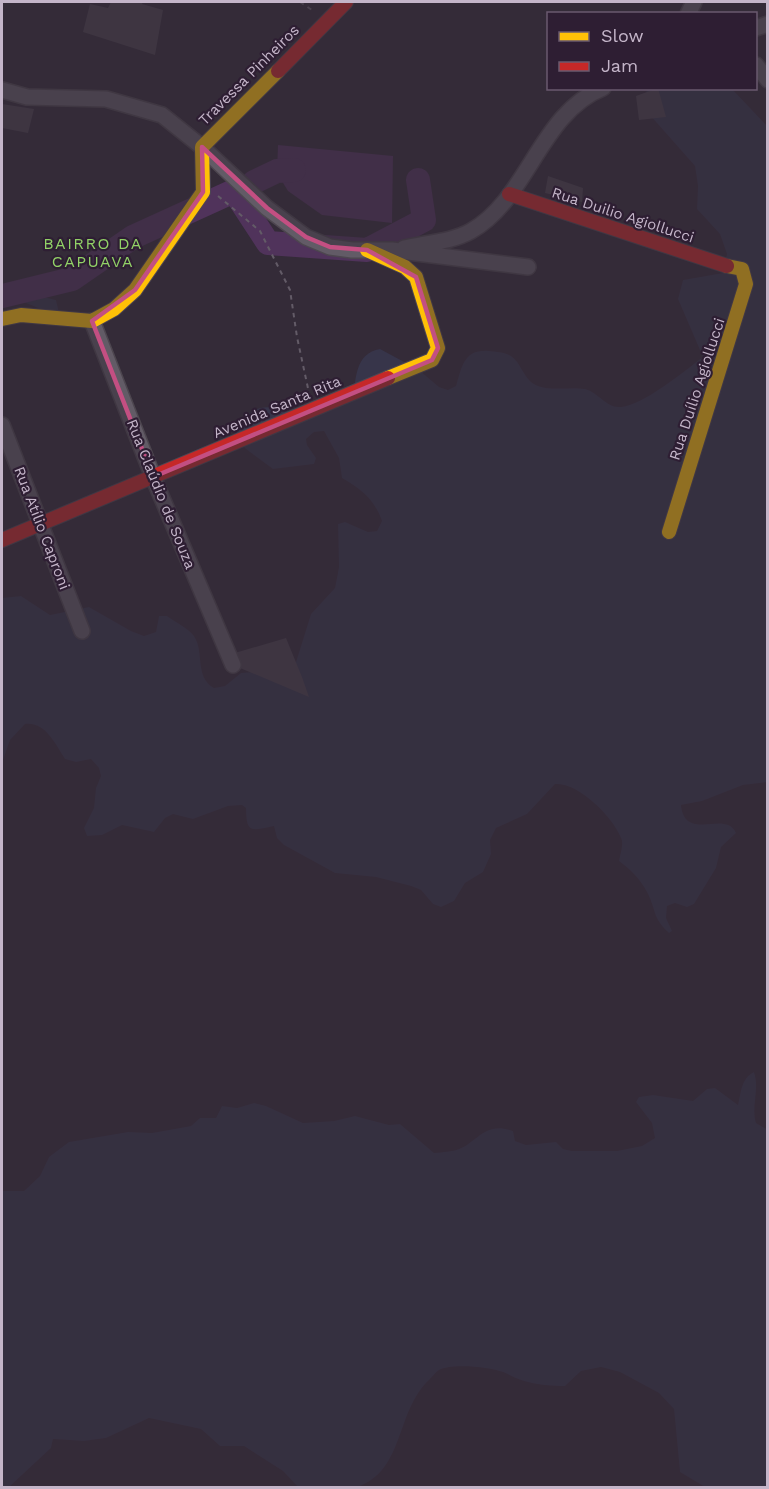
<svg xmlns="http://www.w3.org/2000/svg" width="769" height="1489" viewBox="0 0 769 1489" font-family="'Work Sans',sans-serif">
  <rect width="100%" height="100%" fill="#342b38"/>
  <!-- green -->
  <path fill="#37354a" d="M647 89H732L767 126V782L743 785 702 801 681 805C685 843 726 809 736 833L721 847 716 868 694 904 687 907 675 903 667 906 666 918 672 931 669 933C651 916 657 911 647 892 640 879 631 870 619 861 620 854 624 844 621 838 613 817 578 782 555 784L527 814 496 828 490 840 491 854 483 872 465 883 454 901 441 907 433 904 421 890 411 886 376 877 335 873 284 845 277 838 274 826C252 831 246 834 246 808L242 805 228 806 193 819 173 814 165 818 154 832 122 825 102 835 87 836 84 828 94 808 96 788 101 776 99 768 91 759 76 762 65 759C55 744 46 722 25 724L10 740 2 763V598L21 596 50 615 89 607 131 631 144 636 156 632 159 616H167C175 622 188 628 194 636 205 653 194 676 214 688L225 686 241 673 278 670 296 662 311 614 335 588 339 567 338 524 345 522 368 532 377 531 382 521C374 499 362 490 342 478L339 458 324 431 314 432 306 439 307 445 316 458 314 464 273 469 246 449 235 438C237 427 240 421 249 414 266 400 284 411 303 417L353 398C356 379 355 353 380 349L419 370 439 387 448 390 456 386C462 366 464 349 489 351 497 352 505 352 511 356 520 362 523 375 531 382 544 393 569 386 585 389 598 392 606 408 621 407 644 405 684 371 703 357L678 299 683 280 723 273 727 254 720 234 697 209 698 186 695 166 649 114 646 94Z
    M2 287 56 300 60 317 2 293Z
    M754 1072C760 1089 751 1106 756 1123L768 1130 767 1487H705L680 1472 674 1409 659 1393 620 1372 601 1367 581 1371 565 1386C551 1386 537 1385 524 1381 516 1379 510 1375 503 1372 488 1367 453 1363 439 1370 436 1372 432 1377 429 1380 395 1412 405 1471 357 1487 346 1489 312 1488 298 1487L283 1471 244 1446H220L201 1429 149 1418 106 1438 84 1441 53 1439 51 1448 9 1487H2V1191H24L40 1176 49 1157 69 1142 128 1132 152 1133 191 1126 200 1118H216L222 1106 237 1108 254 1103 266 1106 303 1123 334 1121 355 1116 389 1125 400 1124 434 1153C442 1152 452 1152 459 1149 478 1142 484 1121 513 1131L515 1141 526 1145 556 1142 563 1149 572 1151H617L642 1146 655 1138 652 1123 636 1102 639 1097 653 1095 693 1101 707 1089 715 1088 738 1105C741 1093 741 1078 754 1072Z"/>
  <!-- water -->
  <path fill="#50335b" d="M278 145 393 156 392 223 322 215 288 191 277 173Z"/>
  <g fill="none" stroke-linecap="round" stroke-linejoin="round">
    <!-- river -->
    <path stroke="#50335b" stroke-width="24" d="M254 182 277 171 294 170
      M2 296 72 279 133 237 234 191 268 243 367 250 424 220 418 180"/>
  </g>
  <!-- building -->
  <path fill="#49414d" d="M111 2H143L142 4 163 10 155 55 83 32 90 4 108 8Z
    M658 88 666 117 639 120 636 96Z
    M2 104 34 109 28 133 2 128Z
    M548 176 583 188 582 202 545 193Z
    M286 638 302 677 309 697 233 665 228 655Z"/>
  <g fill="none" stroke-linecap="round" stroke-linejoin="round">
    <!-- street casing -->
    <g stroke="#4d464f" stroke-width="18">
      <path id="street" d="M688 14 694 2
        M756 28 768 24
        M756 65 768 80
        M2 90 27 97 106 99 162 115 202 147 267 208 306 237 330 247 352 250H392L528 267
        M404 248C425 243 452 242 471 231 528 199 540 113 603 88
        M92 321 153 477 233 665
        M2 425 82 631"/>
    </g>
    <!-- slow casing -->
    <g stroke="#4e4652" stroke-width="16">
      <path id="slow" d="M367 250 405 267 416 277 438 348 432 360 388 378
        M2 319 21 315 92 321 114 309 135 290 203 192 202 147 278 71
        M669 532 746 284 742 269 727 266"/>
    </g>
    <!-- jam casing -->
    <g stroke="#4e4652" stroke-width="16">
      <path id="jam" d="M278 71 346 2
        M509 194 727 266
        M2 540 388 378"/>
    </g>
    <!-- path -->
    <path stroke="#635b67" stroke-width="2" stroke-dasharray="4.5 4.5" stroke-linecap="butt" d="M300 2 312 10
      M218 196 260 231 290 290 297 337 309 393"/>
    <!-- street -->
    <use href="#street" stroke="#625b66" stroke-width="15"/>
    <!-- slow -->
    <use href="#slow" stroke="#ffc107" stroke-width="14"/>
    <!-- jam -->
    <use href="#jam" stroke="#c62828" stroke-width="14"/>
  </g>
  <!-- marked area -->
  <path d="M0 0H769V1489H0ZM202 147 267 208 306 237 330 247 367 250 416 277 438 348 432 360 153 477 92 321 135 290 203 192Z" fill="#342b38" fill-opacity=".55" fill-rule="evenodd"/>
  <path fill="none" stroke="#c34f82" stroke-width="4.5" stroke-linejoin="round" d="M202 147 267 208 306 237 330 247 367 250 416 277 438 348 432 360 153 477 92 321 135 290 203 192Z"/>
  <g text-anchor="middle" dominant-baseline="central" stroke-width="4.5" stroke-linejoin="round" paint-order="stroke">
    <!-- street labels -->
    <g font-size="15" fill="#c4b5c9" stroke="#2e1e33">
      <text transform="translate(249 75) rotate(-45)">Travessa Pinheiros</text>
      <text transform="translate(623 215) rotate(18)">Rua Duilio Agiollucci</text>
      <text transform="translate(697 389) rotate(-72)">Rua Duílio Agiollucci</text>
      <text transform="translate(277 407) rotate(-23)">Avenida Santa Rita</text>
      <text transform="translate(161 494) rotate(68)">Rua Claúdio de Souza</text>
      <text transform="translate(42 528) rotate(69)">Rua Atílio Caproni</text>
    </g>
    <!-- neighbourhood labels -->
    <g font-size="16" letter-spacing="1.5" fill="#92d267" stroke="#2e1e33">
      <text x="93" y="243">BAIRRO DA<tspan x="93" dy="18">CAPUAVA</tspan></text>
    </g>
  </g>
  <!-- border -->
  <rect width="769" height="1489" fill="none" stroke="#c4b5c9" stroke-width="6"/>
  <!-- legend -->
  <rect x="547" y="12" width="210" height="78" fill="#2e1e33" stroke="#6a5a6f" stroke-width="1.5"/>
  <rect x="559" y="32" width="30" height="9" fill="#ffc107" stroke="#6a5a6f" stroke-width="1.5"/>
  <text x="601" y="42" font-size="18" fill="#c4b5c9">Slow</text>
  <rect x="559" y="62" width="30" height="9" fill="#c62828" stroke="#6a5a6f" stroke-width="1.5"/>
  <text x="601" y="72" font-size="18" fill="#c4b5c9">Jam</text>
</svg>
